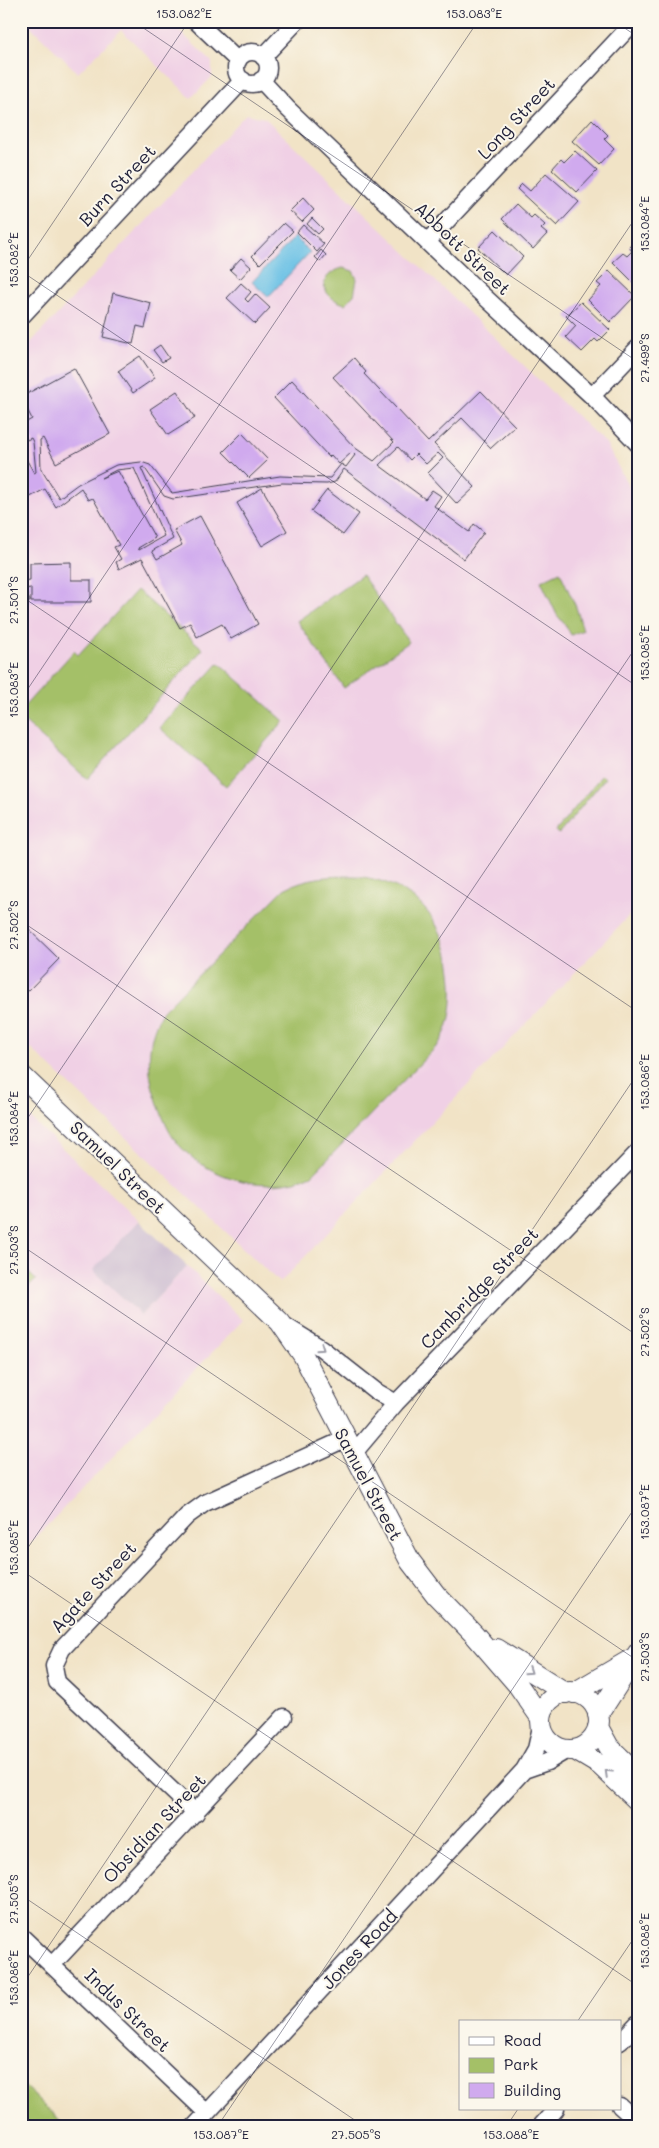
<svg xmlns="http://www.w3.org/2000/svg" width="659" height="2148" viewBox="0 0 659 2148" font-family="Mali,sans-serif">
  <rect width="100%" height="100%" fill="#fbf7ec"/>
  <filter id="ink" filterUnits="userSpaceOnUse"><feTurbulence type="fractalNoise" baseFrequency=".02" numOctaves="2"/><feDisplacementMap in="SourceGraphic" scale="10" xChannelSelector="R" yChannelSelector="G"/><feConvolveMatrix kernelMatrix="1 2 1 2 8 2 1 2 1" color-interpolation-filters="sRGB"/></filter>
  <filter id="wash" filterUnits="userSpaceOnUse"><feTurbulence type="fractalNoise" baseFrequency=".0096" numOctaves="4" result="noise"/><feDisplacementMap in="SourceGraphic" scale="20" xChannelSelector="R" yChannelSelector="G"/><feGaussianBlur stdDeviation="1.12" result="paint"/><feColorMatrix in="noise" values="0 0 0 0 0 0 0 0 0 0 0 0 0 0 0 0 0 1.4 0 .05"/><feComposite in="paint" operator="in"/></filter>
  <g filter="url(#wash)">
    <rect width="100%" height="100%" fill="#f1e3c6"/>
    <!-- built -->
    <path fill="#f0d0e5" d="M25 21H169L212 62V77L191 98 121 30 78 73Z
      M246 114 265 118 606 444 638 504V906L280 1283 21 1039V353Z
      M21 1109 139 1221 94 1270 141 1315 187 1266 243 1320 21 1553Z"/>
    <!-- industrial -->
    <path fill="#cebed2" d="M139 1221 187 1266 141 1315 93 1270Z"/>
    <!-- green -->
    <path fill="#a4c067" stroke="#637151" d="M343 268 353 271 357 279 354 295 345 304C320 297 316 275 343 268Z
      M560 572 576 607 583 630 571 635 566 626 557 615 541 581Z
      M362 575 409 642 344 688 297 621Z
      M137 590 203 649 87 779 21 719V710L74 651 78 655Z
      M219 663 284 721 226 786 160 728Z
      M602 775 605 778 559 834 556 831Z
      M355 876C416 882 449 923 452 983 453 1006 451 1026 438 1045L312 1175C269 1195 209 1180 178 1144 166 1130 160 1110 154 1092 146 1066 148 1035 163 1011L284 889C306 877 329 876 355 876Z
      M21 1265 36 1280 21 1294Z
      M21 2083 67 2127H21Z"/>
    <!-- water -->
    <path fill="#67c0e5" stroke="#447190" d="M295 237 310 252 268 297 252 282Z"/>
    <g id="blocks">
      <!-- building -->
      <path fill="#d0aaee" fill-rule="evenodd" d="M592 119 608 135 604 139 614 149 599 165 572 141Z
        M575 151 597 171 577 192 552 169 561 159 564 162Z
        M546 173 579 202 557 226 517 189 522 184 530 191Z
        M303 198 314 210 302 222 290 211Z
        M516 204 531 218 534 215 545 225 541 229 547 234 533 249 502 219Z
        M312 218 323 229 318 234 307 224Z
        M284 223 293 231 260 264 252 256Z
        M303 225 324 244 317 252 297 232Z
        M495 230 523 257 506 275 478 248Z
        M635 241 638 243V287L613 262 623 253 627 256 632 251 629 247Z
        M321 250 326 255 320 262 315 257Z
        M241 258 251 267 240 279 230 270Z
        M609 271 635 296 610 322 588 300 601 286 597 283Z
        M241 283 251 292 245 299 248 302 255 294 270 308 255 324 227 298Z
        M113 293 151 303 145 328 137 326 133 344 103 337Z
        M581 302 610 330 598 342 595 339 582 352 566 337 576 326 566 316Z
        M160 345 169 358 162 362 153 350Z
        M140 356 155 378 133 393 118 371Z
        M354 358 366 372 364 374 428 442 481 391 515 426 491 448 462 418 434 444 475 487 457 504 428 473 443 458 438 453 426 464 416 454 410 460 398 447 379 465 425 499 432 490 441 496 434 506 469 532 474 524 484 532 464 559 344 469 335 482 327 484 282 483 173 499 164 496 144 467 141 468 173 539 152 551 157 559 182 545 174 530 200 516 258 624 231 639 222 624 197 637 190 623 180 628 142 558 119 569 116 562 121 559 114 547 119 545 93 498 88 500 81 488 56 507 45 489 21 502V450L34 473 36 472 33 442 31 438 27 440 21 429V425L32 419 21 397 74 368 110 434 56 463 43 438 40 440 41 469 59 498 78 484 116 465 141 462 150 465 172 493 280 476 330 478 341 464 346 467 355 455 352 452 339 464 331 455 329 457 274 398 292 380 354 447 374 461 394 442 333 377ZM134 468 164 536 139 550 138 548 155 538 118 471 101 478 116 470Z
        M177 391 195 418 168 435 150 409Z
        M242 433 268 460 249 478 223 452Z
        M262 488 287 531 262 546 237 503Z
        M327 490 359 514 343 535 311 511Z
        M71 562V580H91V602H31V588L24 589 30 601 21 613V581L30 580V563Z
        M21 810 28 816 21 823Z
        M21 922 59 959 26 993 21 988Z"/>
    </g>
  </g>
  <g filter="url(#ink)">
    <use href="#blocks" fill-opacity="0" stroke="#413f50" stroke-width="1"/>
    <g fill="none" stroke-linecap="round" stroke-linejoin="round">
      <!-- minor casing -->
      <g stroke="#413f50" stroke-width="19">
        <path id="minor" d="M196 21 238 61
          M236 68a16 16 0 1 1 32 0a16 16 0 1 1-32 0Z
          M263 57 297 21
          M261 80 287 108 474 287 596 400 638 444
          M427 242 635 21
          M21 317 243 80
          M592 396 638 348
          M284 1325 321 1348 377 1392 396 1403
          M353 1454 396 1403 638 1152
          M524 1770 547 1762 567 1750
          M196 1813 57 1682 54 1666 62 1649 187 1516 205 1503 345 1439
          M21 1936 207 2113
          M52 1965 284 1717
          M620 2042 638 2023
          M620 2106 638 2122
          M194 2127 524 1770 536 1749 541 1727
          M540 2127 556 2109"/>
      </g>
      <!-- tertiary casing -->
      <g stroke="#413f50" stroke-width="22">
        <path id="tertiary" d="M21 1075 280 1322 303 1355 410 1561 436 1595 474 1634 518 1685 541 1718
          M496 1649 566 1693
          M541 1721a29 29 0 1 1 58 0a29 29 0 1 1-58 0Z
          M574 1693 632 1659
          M598 1715 638 1653
          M598 1727 609 1747 638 1775
          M575 1750 600 1765 638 1801"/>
      </g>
      <!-- minor -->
      <use href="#minor" stroke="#fff" stroke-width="16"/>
      <!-- tertiary -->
      <use href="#tertiary" stroke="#fff" stroke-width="20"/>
    </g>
    <!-- one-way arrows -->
    <defs><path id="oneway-chevron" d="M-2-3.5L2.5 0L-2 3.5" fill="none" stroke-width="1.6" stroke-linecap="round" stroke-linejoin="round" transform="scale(1.25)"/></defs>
    <g stroke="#9c9ca7">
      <use href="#oneway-chevron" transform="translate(321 1348) rotate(35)"/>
      <use href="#oneway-chevron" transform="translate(529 1671) rotate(34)"/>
      <use href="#oneway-chevron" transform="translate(608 1773) rotate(-136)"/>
    </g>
  </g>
  <!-- ticks -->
  <path fill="none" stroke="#22223b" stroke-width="1" stroke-opacity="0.45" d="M133 21 638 362M614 21 638 37M21 270 189 21M21 271 638 687M21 596 638 1012M21 699 478 21M21 921 638 1336M21 1128 638 214M21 1245 638 1661M21 1558 638 644M21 1570 638 1986M21 1895 365 2127M21 1987 638 1073M577 2022 638 1932M217 2127 638 1503M506 2127 518 2109"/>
  <g text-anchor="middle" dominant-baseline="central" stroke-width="4" stroke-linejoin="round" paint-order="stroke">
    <!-- street labels -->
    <g font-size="18" fill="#22223b" stroke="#fbf7ec">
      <text transform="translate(516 118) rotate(-47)">Long Street</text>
      <text transform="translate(117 185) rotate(-47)">Burn Street</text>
      <text transform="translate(463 248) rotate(44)">Abbott Street</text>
      <text transform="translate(118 1167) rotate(44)">Samuel Street</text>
      <text transform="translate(479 1288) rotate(-46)">Cambridge Street</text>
      <text transform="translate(369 1484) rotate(62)">Samuel Street</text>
      <text transform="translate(93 1587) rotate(-47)">Agate Street</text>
      <text transform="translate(154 1828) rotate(-47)">Obsidian Street</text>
      <text transform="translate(359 1949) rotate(-47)">Jones Road</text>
      <text transform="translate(128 2010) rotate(44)">Indus Street</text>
    </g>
  </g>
  <!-- margin -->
  <rect width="659" height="2148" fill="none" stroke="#fbf7ec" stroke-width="55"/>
  <!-- legend -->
  <rect x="459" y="2020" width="162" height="90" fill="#fbf7ec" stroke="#a4a2a5"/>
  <rect x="469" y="2037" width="25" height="8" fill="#ffffff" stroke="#a4a2a5"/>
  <text x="504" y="2046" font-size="15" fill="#22223b">Road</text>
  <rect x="469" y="2058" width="25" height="15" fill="#a4c067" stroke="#a4a2a5"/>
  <text x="504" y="2070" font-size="15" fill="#22223b">Park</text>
  <rect x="469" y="2083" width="25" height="15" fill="#d0aaee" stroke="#a4a2a5"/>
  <text x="504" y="2096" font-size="15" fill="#22223b">Building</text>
  <rect x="28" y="28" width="604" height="2092" fill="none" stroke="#22223b" stroke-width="2"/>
  <g font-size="12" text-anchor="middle" fill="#22223b">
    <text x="184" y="18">153.082°E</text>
    <text x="474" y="18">153.083°E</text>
    <text transform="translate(645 224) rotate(-90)" y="4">153.084°E</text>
    <text transform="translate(14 260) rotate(-90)" y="4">153.082°E</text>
    <text transform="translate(645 358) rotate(-90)" y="4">27.499°S</text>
    <text transform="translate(14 600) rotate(-90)" y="4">27.501°S</text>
    <text transform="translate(645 653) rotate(-90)" y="4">153.085°E</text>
    <text transform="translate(14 690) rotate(-90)" y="4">153.083°E</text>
    <text transform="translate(14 925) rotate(-90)" y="4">27.502°S</text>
    <text transform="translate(645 1082) rotate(-90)" y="4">153.086°E</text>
    <text transform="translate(14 1119) rotate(-90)" y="4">153.084°E</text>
    <text transform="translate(14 1250) rotate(-90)" y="4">27.503°S</text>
    <text transform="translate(645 1332) rotate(-90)" y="4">27.502°S</text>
    <text transform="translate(645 1512) rotate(-90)" y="4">153.087°E</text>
    <text transform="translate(14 1548) rotate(-90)" y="4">153.085°E</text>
    <text transform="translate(645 1657) rotate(-90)" y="4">27.503°S</text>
    <text transform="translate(14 1899) rotate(-90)" y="4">27.505°S</text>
    <text transform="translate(645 1941) rotate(-90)" y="4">153.088°E</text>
    <text transform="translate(14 1978) rotate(-90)" y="4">153.086°E</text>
    <text x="221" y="2139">153.087°E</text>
    <text x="356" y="2139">27.505°S</text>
    <text x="511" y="2139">153.088°E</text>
  </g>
</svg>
